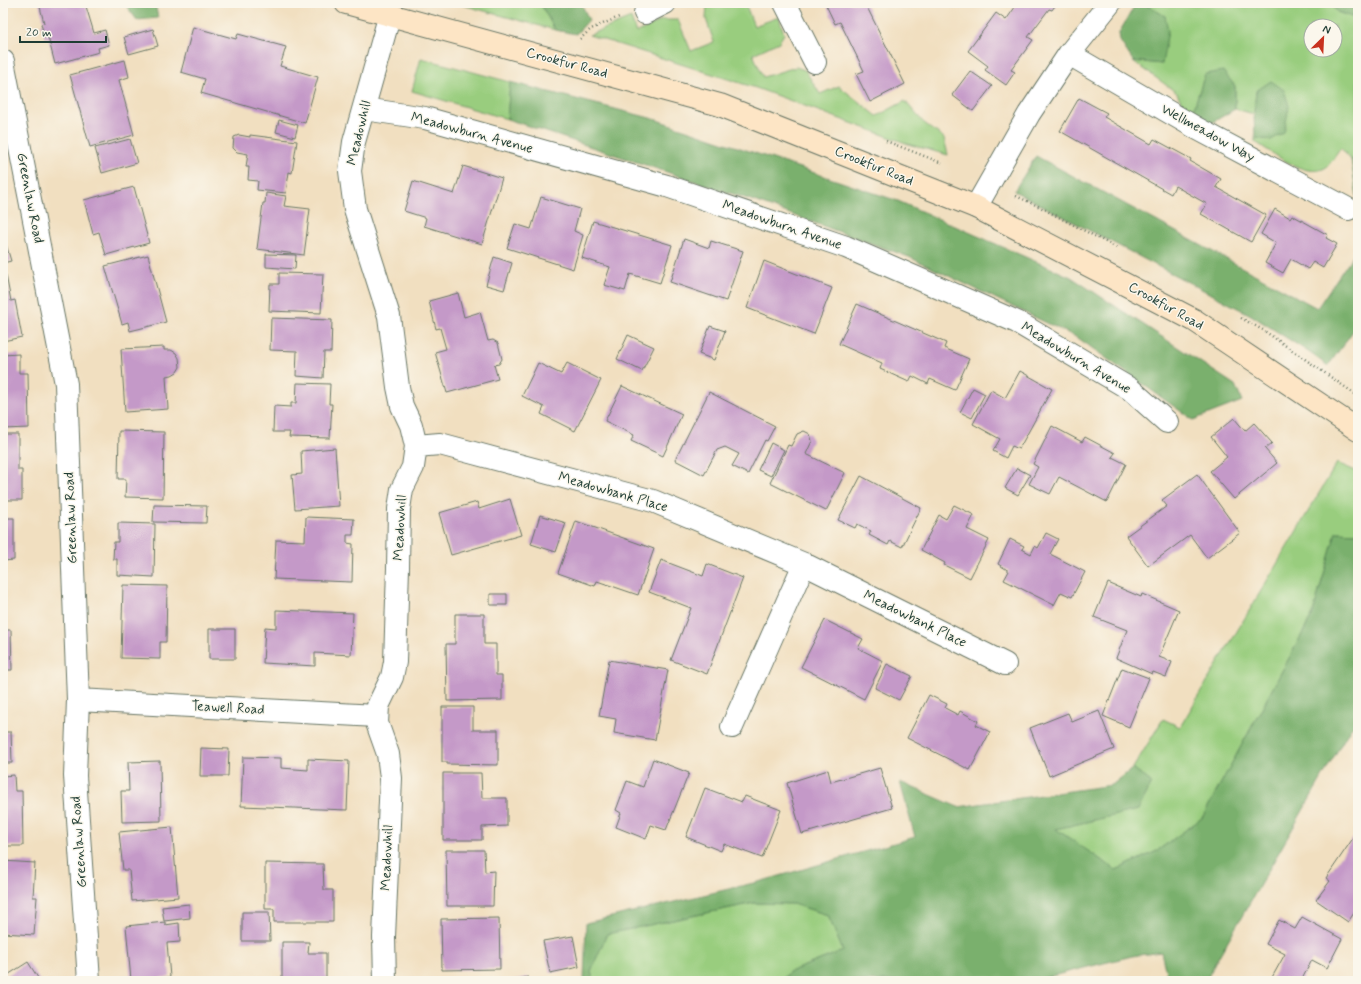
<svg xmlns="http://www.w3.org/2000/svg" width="1361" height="984" viewBox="0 0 1361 984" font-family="Mynerve,sans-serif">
  <rect width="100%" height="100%" fill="#fbf7ec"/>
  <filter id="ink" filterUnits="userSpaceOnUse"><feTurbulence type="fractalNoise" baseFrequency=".025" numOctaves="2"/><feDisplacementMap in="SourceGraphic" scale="8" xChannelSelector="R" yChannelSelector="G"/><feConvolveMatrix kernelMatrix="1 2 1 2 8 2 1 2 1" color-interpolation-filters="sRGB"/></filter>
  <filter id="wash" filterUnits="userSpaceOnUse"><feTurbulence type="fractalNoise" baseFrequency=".012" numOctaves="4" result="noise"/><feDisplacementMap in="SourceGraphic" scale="16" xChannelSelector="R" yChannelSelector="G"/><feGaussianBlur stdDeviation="0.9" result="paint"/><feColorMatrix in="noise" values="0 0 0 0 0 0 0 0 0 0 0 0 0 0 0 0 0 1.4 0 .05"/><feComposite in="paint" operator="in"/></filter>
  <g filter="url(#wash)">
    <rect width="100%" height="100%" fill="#f1dfc0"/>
    <!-- green -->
    <path fill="#99cd7e" stroke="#5c8559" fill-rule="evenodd" d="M455 3H540L555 30Z
      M707 3H745L754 26 779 17 784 34 779 42 753 54 763 77 796 67 805 70 820 94 839 86 877 116 905 101 923 122 944 138 948 155 911 145 756 88 589 35 631 18 636 33 662 20H678L691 51 714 42 706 19Z
      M1143 3H1332L1337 12 1355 18 1358 15V156L1351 160 1341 148C1337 153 1330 165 1325 168 1305 179 1272 152 1255 142V138L1271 140 1256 91 1254 114 1235 109V86L1205 74 1193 111 1183 106 1177 93 1133 61 1162 64 1165 16ZM1311 26H1335V50H1311Z
      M421 58 510 82 507 119 412 91Z
      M1337 463 1358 472V533L1336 532 1312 616 1202 818 1157 851 1116 870 1055 829 1138 810 1152 783 1133 768 1163 719 1180 727Z
      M754 903 793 904 828 915 843 951 789 972 781 981H593L591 971 606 934Z"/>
    <!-- forest -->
    <path fill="#7ab06d" stroke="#4c7650" d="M124 3H155L158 18 137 20Z
      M540 3H581L589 20 576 34 555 30Z
      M1136 3H1143L1165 16 1168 31 1162 64 1133 61 1120 41 1119 33Z
      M1332 3H1358V15L1356 18 1337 12Z
      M1223 71 1235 86V109L1208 125 1193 111 1205 74Z
      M1271 81 1284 90 1289 106 1284 133 1271 140 1255 138 1254 114 1256 91Z
      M510 82 654 119 898 201 1071 277 1235 385 1242 401 1193 420 1078 338 909 257 754 201 507 119Z
      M1036 156 1317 308 1358 248V324L1328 366 1310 353 1251 315 1014 191Z
      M1358 156V204L1351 160Z
      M1336 532 1358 533V721L1350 729 1215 963 1206 981H1168L1161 952 1132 956 1032 981H781L789 972 843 951 828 915 793 904 754 903 607 934 591 971 593 981H584L586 923 762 881 915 837 900 782 958 807 1112 785 1133 768 1152 783 1138 810 1056 829 1116 870 1157 851 1202 818 1312 616Z"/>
    <g id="blocks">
      <!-- building -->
      <path fill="#c499c8" d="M39 3H85L94 33 105 30 109 45 98 48 99 52 55 64 48 37 45 38 41 24 44 23Z
        M825 3H865L905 84 870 102 856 74 864 71 840 22 835 24Z
        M1018 3H1057L1052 10 1049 9 1028 37 1033 40 1011 70 1015 72 1006 85 985 70 988 66 968 51 996 13 1006 20Z
        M193 27 236 39 238 34 286 47 280 66 318 77 305 123 201 93 205 79 181 72Z
        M153 29 158 46 129 54 124 37Z
        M125 60 129 77 119 80 134 135 90 147 70 75Z
        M970 71 992 86 973 111 952 95Z
        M1079 98 1107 113 1104 117 1151 144 1154 139 1191 159 1190 161 1221 179 1216 187 1266 215 1251 242 1201 214 1207 204 1175 186 1171 194 1060 131Z
        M279 120 298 125 295 137 276 132Z
        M239 135 250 137V135L297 141 292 173 289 172 286 193 257 190 258 181 248 180 249 167H246L248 154 237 152 233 148 234 137Z
        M130 139 137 163 102 173 95 148Z
        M463 166 502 178 482 244 424 226 426 218 404 211 413 181 454 194Z
        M134 187 149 243 106 255 99 232 93 234 84 200Z
        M266 193 286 196 284 206 310 209 304 255 257 249 263 203H265Z
        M541 197 580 209 574 231 583 235 573 269 507 248 515 224 531 229Z
        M1275 209 1290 218 1292 215 1328 235 1326 238 1337 244 1323 268 1313 262 1308 269 1291 259 1283 273 1265 263 1276 243 1261 234Z
        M593 221 672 245 660 283 630 274 625 291 604 285 610 267 582 258Z
        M3 234 11 261 3 263Z
        M684 239 709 248 711 241 743 251 726 301 670 282Z
        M266 254 296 255 295 269 266 267Z
        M148 255 166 322 130 331 128 322 122 324 105 266Z
        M494 257 512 263 504 290 486 285Z
        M764 261 832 288 814 334 747 308Z
        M279 273 323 274 321 313 269 311 270 284H279Z
        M3 275H6L11 301 15 300 22 337 3 341Z
        M458 293 464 317 480 312 488 341 493 340 498 343 502 359 499 364 494 365 498 379 447 393 435 352 446 349 440 328 436 329 429 301Z
        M857 304 946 343 944 348 969 359 955 390 930 379 928 384 912 376 909 382 880 369 882 363 839 344Z
        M271 318 332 320 331 352H324L323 378 296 376 297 351 270 350Z
        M710 326 725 331 714 360 699 354Z
        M628 335 654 347 642 371 617 359Z
        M164 347V350H171L176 353 179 358 180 367 177 372 172 375 166 376 168 409 125 412 121 349Z
        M19 354V373H28L29 428 3 429V355Z
        M538 363 561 374 567 363 601 380 575 431 541 414 544 407 522 396Z
        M1020 371 1052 389 1019 449 1012 446 1006 458 993 451 1000 439 973 424 991 390 1005 398Z
        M297 383 330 384 329 404H332L330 438 289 437 290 432H273L274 406 291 407V403H296Z
        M622 386 682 414 663 456 631 441 634 435 605 421Z
        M973 388 985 394 972 418 960 412Z
        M709 392 775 426 767 441 765 440 748 474 732 466 739 454 725 447 717 450 704 475 675 460Z
        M1234 418 1245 431 1254 423 1272 443 1265 449 1277 463 1234 499 1210 471 1227 457 1211 437Z
        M1052 426 1082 442 1085 437 1115 453 1112 457 1126 464 1107 502 1059 477 1050 494 1029 484 1038 467 1033 464Z
        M119 431 164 432 163 498 125 497 126 479H118Z
        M804 431 810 434 812 441 806 454 845 473 826 511 770 483 788 445 791 446 797 434Z
        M3 434H18V470H22V500H3Z
        M771 443 784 450 771 476 758 470Z
        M335 448 339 506 295 509 292 475 302 474 301 451Z
        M1017 468 1030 475 1018 495 1005 488Z
        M1197 474 1240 533 1207 558 1190 535 1148 566 1126 536 1167 506 1162 500Z
        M861 476 921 508 902 547 890 541 888 545 869 535 871 531 857 524 855 528 838 520Z
        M510 499 521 535 451 555 439 513 477 502 479 509Z
        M154 505 207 506 206 523 153 522Z
        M954 505 974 515 967 529 989 540 970 578 944 565 945 563 921 550 939 515 946 519Z
        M540 515 566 523 556 552 531 544Z
        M306 517 354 519 353 535H347V543L353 544 352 582 274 579 276 540 305 541Z
        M3 518H14V560L3 561Z
        M576 521 654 549 638 595 597 581 595 586 558 573Z
        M118 523 155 524 154 577 117 575V559H113L114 542H118Z
        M1046 533 1058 539 1050 554 1085 572 1072 597 1061 592 1054 605 1004 580 1009 571 998 564 1010 539 1024 546 1022 549 1031 554 1035 546 1038 548Z
        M661 560 703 576 707 564 743 578 707 674 671 660 691 608 649 592Z
        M1108 583 1141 597 1142 594 1179 610 1159 657 1172 662 1166 677 1153 672 1152 674 1116 658 1127 630 1094 617Z
        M123 585 167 586 166 642H160V659L121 658Z
        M490 594H507V605H490Z
        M276 610 353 613 351 655 315 653V666L263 663 265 627 276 628Z
        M455 614H484V644H496V675H502V700L447 701 446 644H455Z
        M825 620 863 639 858 648 883 661 864 699 801 667Z
        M209 629H235V659H209Z
        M3 630H11L12 670H3Z
        M609 660 668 670 655 740 614 733 616 719 599 716Z
        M887 664 912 676 899 700 875 688Z
        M1122 668 1149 678 1129 727 1103 716Z
        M929 695 947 704 945 708 958 715 960 711 978 721 976 725 990 732 970 770 907 738Z
        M442 707H473V730H498V765L447 764V762H442Z
        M1099 711 1114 749 1049 776 1030 728 1068 713 1072 722Z
        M3 732H11L12 763H3Z
        M201 748 229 749 228 776H200Z
        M243 757 281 758V768L308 770V759L349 761 347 810 241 806Z
        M653 759 689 773 666 830 651 825 646 839 616 827 621 813 616 810 627 781 643 787Z
        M160 761 161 821 122 822 121 791H129L128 762Z
        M880 768 892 808 802 834 787 783 828 770 831 782Z
        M443 773H481L482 798H507V826L482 827V840H443Z
        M14 775 15 791H22L23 846H3V776Z
        M705 788 742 802 745 796 781 810 762 858 724 844 721 851 686 837Z
        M172 827 178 897 132 901 129 870H123L119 832Z
        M1358 831V907L1348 922 1316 900 1330 881 1326 878Z
        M446 850H484L485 872 494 871 493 906H447Z
        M3 861 35 863 33 897H37L34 935 3 933Z
        M265 863 323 864 324 890H333V922H274V909H265Z
        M189 904 190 918 164 921 162 907Z
        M242 912H269L270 941H242Z
        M1302 917 1342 939 1327 968 1312 960 1301 981H1270L1285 954 1266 944 1279 920 1295 929Z
        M499 918 500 969 442 970 441 919Z
        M165 922V925L179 923 180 942 167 943 170 977 131 980 126 926Z
        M573 936 579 967 550 973 543 941Z
        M282 942H309L308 953H326V981H282Z
        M28 962 40 981H3V978Z
        M528 977 529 981H513V980Z"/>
    </g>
  </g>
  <g filter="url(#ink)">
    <use href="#blocks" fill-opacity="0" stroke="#687665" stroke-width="1"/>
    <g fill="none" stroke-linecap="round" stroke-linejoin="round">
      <!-- street casing -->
      <g stroke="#687665" stroke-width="24">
        <path id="street" d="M785 3 815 62
          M645 13 665 3
          M1069 54 1198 129 1348 209
          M3 61 66 384 78 700 75 776 89 981
          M364 109 425 118 667 186 846 247 1017 322 1130 389 1167 422
          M976 207 1029 114 1069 54 1110 3
          M416 446 440 444 653 501 804 564 1005 664
          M78 700 377 716
          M732 727 804 564
          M385 981 384 937 391 778 388 754 377 723 378 706 392 677 395 662 398 568 399 509 402 489 413 467 416 446 411 425 402 406 398 387 389 316 355 209 350 171 354 142 390 14"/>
      </g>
      <!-- secondary casing -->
      <g stroke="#687665" stroke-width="24">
        <path id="secondary" d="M346 3 720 105 976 207 1194 320 1358 430"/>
      </g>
      <!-- path -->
      <path stroke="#687665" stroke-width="2.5" stroke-dasharray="1 3" stroke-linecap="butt" d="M580 39 591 29 619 17
        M886 141 942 163
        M1016 196 1038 206 1117 248
        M1241 318 1263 330 1358 396"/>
      <!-- street -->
      <use href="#street" stroke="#fff" stroke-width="22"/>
      <!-- secondary -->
      <use href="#secondary" stroke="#fde5c5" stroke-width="22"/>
    </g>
  </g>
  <g text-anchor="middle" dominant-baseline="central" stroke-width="3" stroke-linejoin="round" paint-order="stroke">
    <!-- street labels -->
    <g font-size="14" fill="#1f3d34" stroke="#fbf7ec">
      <text transform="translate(567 63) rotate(15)">Crookfur Road</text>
      <text transform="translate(359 133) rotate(-77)">Meadowhill</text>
      <text transform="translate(472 133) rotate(15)">Meadowburn Avenue</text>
      <text transform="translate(1208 133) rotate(29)">Wellmeadow Way</text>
      <text transform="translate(874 166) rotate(22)">Crookfur Road</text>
      <text transform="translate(30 198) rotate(79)">Greenlaw Road</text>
      <text transform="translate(782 225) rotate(19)">Meadowburn Avenue</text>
      <text transform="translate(1166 306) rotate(29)">Crookfur Road</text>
      <text transform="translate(1076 358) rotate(31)">Meadowburn Avenue</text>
      <text transform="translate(613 492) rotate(16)">Meadowbank Place</text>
      <text transform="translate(71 518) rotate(-92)">Greenlaw Road</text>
      <text transform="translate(400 528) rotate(-87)">Meadowhill</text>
      <text transform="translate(915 619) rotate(26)">Meadowbank Place</text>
      <text transform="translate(228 708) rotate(3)">Teawell Road</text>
      <text transform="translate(79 842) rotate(-94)">Greenlaw Road</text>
      <text transform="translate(387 858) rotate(-88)">Meadowhill</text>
    </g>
  </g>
  <!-- margin -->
  <rect width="1361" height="984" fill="none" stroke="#fbf7ec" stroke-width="16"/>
  <!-- north arrow -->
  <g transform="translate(1323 38) rotate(24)"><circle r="19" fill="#fbf7ec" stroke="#a3ada2"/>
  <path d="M0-3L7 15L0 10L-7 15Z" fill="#c8321e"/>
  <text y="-6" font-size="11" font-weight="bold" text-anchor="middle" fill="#1f3d34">N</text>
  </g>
  <!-- scale -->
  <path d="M20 36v6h86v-6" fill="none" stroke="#1f3d34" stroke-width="2"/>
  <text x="26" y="36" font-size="12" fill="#1f3d34" stroke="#fbf7ec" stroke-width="3" paint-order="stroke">20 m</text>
</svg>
